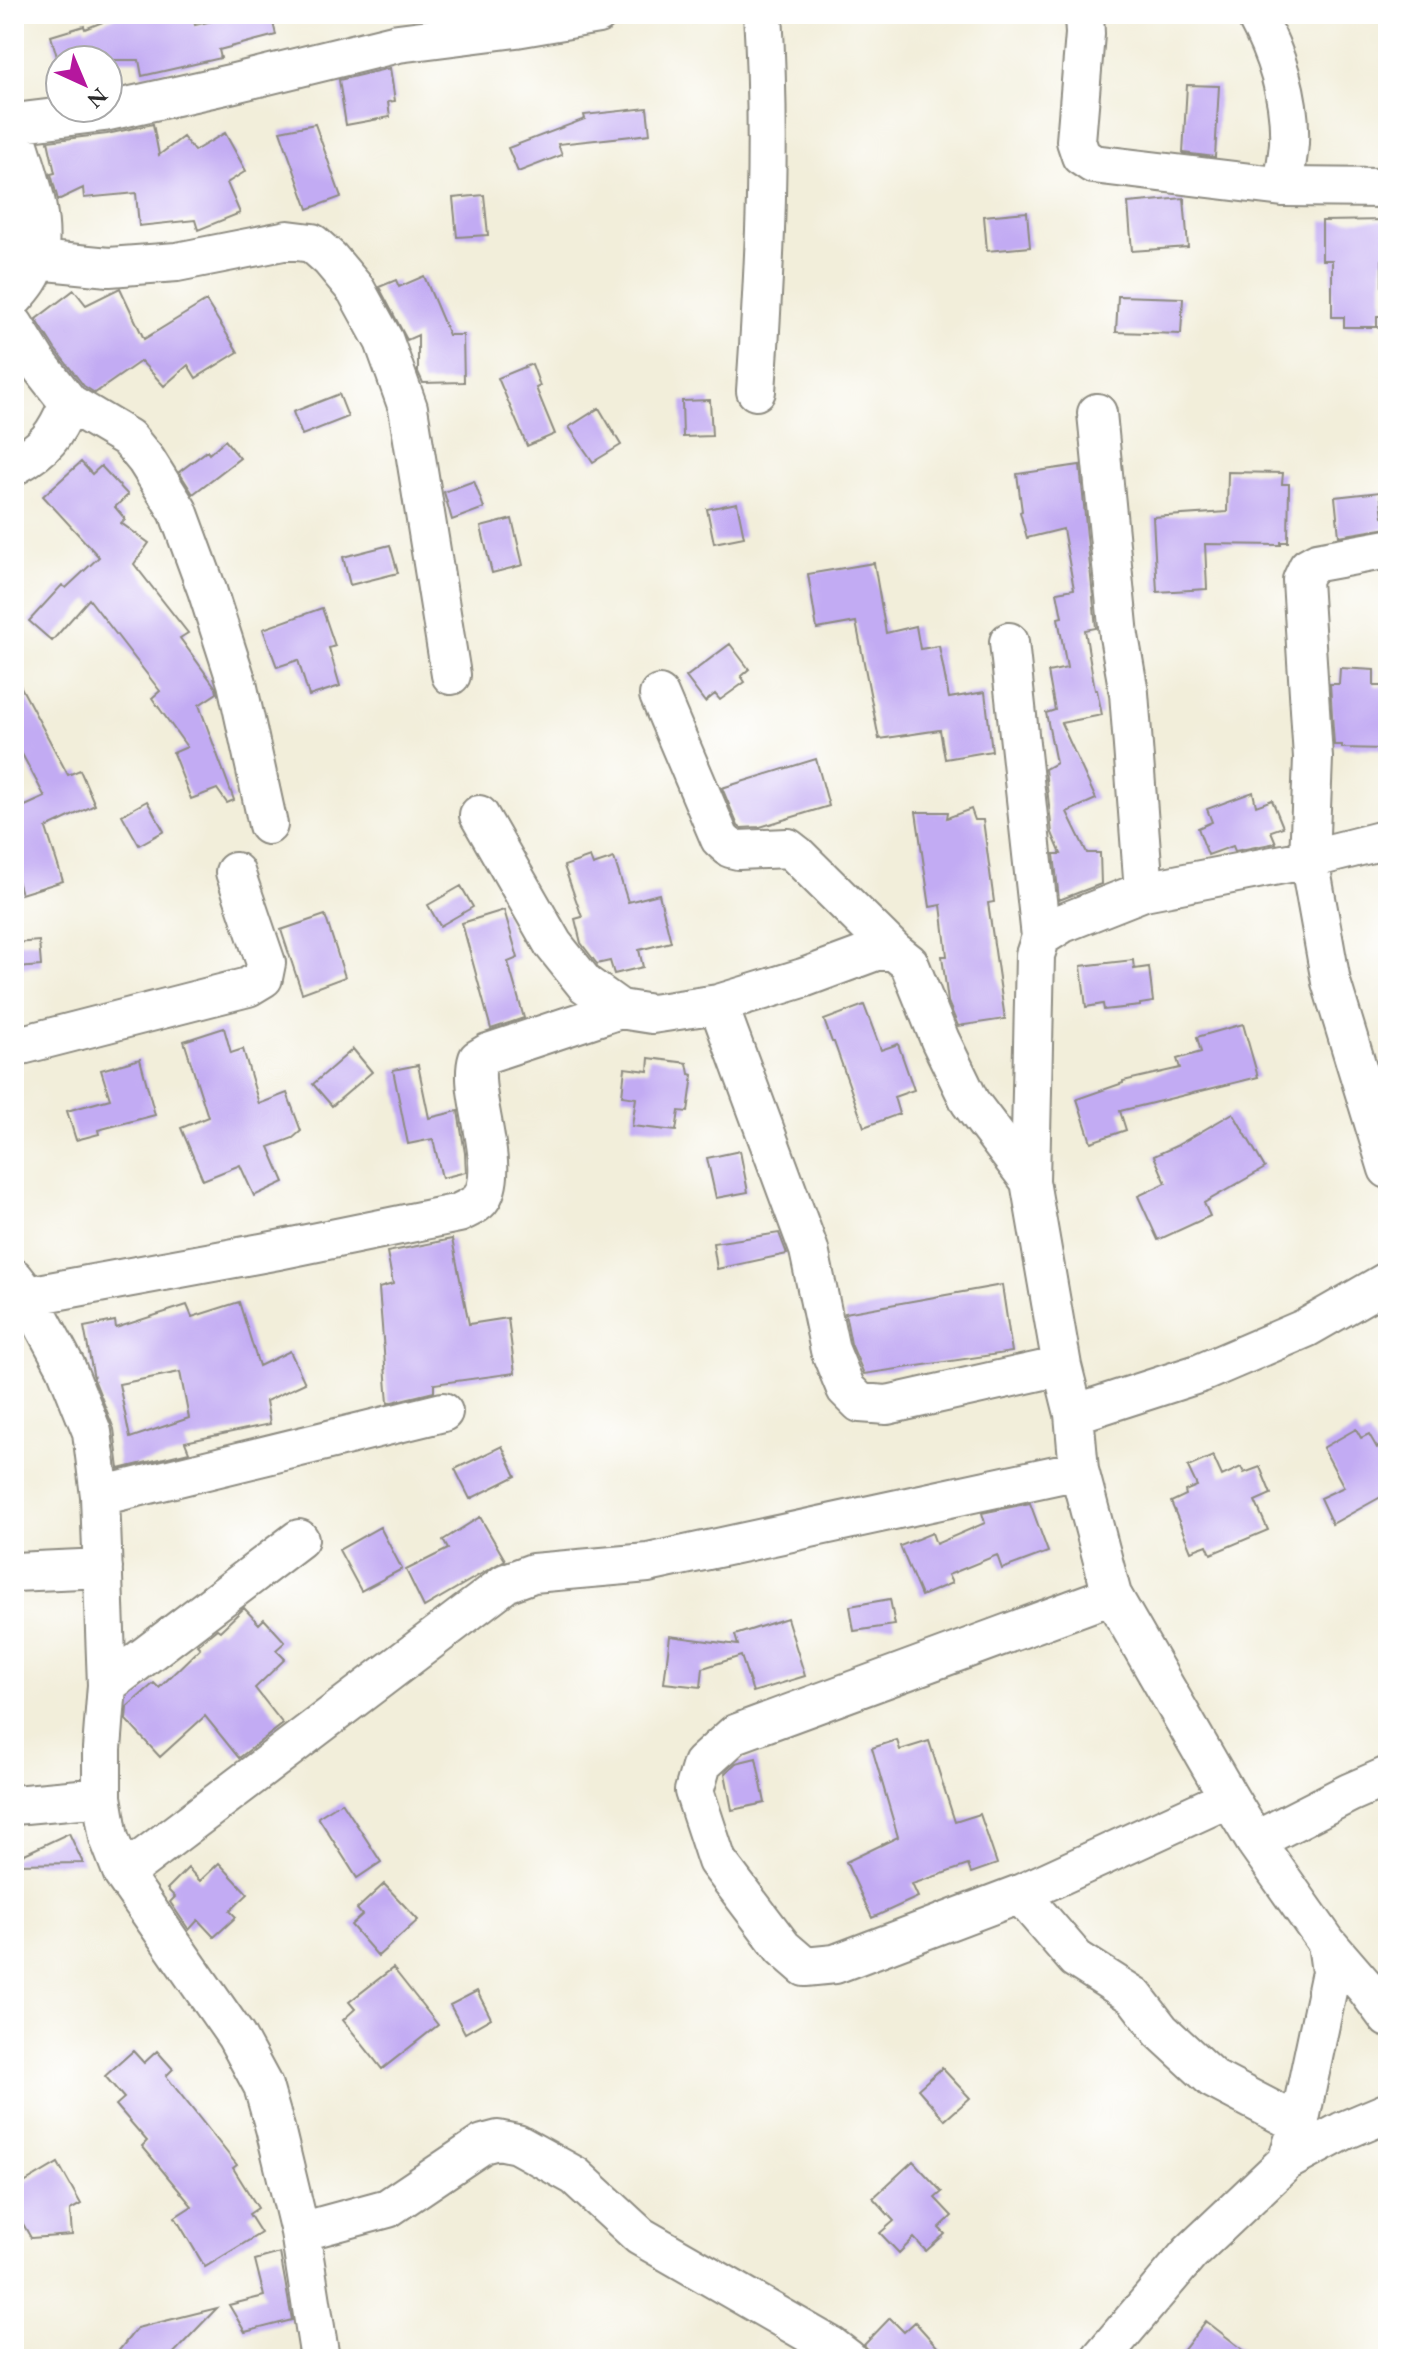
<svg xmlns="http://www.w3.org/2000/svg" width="1402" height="2373" viewBox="0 0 1402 2373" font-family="'EB Garamond',serif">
  <rect width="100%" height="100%" fill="#fff"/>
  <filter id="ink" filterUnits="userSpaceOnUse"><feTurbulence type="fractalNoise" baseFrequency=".0125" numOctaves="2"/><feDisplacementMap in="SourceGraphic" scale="16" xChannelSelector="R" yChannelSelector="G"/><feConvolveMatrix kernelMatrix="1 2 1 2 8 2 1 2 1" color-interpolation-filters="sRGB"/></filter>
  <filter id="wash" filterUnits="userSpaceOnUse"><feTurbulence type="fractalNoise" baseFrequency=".006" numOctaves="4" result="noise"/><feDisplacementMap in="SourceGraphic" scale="32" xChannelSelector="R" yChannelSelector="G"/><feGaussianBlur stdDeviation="1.8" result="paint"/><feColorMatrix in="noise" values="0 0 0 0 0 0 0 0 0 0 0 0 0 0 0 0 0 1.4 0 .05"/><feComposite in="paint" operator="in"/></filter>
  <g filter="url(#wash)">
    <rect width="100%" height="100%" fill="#f2eeda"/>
    <g id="blocks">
      <!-- building -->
      <path fill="#c2abf3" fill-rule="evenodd" d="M123 14H192L195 25 241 14H271L276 35 219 50 221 58 142 76 139 60H58L51 36 84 26 85 29Z
        M390 68 395 101 388 102 390 117 346 125 339 80Z
        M1187 85 1219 86 1215 157 1183 153Z
        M647 108 650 134 558 144 562 155 518 172 508 148 585 119 584 115Z
        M153 124 159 155 183 137 194 151 225 133 246 171 227 183 240 213 198 230 195 220 139 226 136 193 84 198 83 188 58 200 51 174 55 173 48 141 107 134Z
        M315 124 341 197 308 209 280 131Z
        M484 195 488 235 457 237 453 198Z
        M1184 198 1188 247 1132 251 1128 203Z
        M1027 212 1030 247 987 251 984 216Z
        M1387 220V260H1382V316H1377V327H1344V317H1332V260H1322V221Z
        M424 276 449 335H463L464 382 423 383 418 372V335L407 340 379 287 396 280 399 287Z
        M120 288 144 339 206 301 238 352 196 378 188 365 164 386 141 361 95 393 84 386 55 349 36 319 74 290 86 305Z
        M1118 296 1183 298 1181 334 1116 332Z
        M532 364 540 386 536 388 555 434 527 446 498 378Z
        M339 394 348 417 302 435 293 412Z
        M710 400 712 436 683 437 682 401Z
        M599 408 621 445 593 462 569 427Z
        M225 440 240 458 193 494 179 472 207 451 209 454Z
        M81 462 92 474 101 466 128 495 115 507 125 519 121 523 149 543 134 564 188 633 180 638 216 688 217 693 199 705 234 800 227 803 217 789 191 799 173 753 187 747 152 698 160 691 89 599 52 641 29 621 62 585 66 588 99 557 43 496Z
        M1080 465 1096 628 1085 630 1095 690H1097L1102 715 1061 723 1096 799 1067 812 1087 853H1100L1101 884 1059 900 1054 854H1061L1052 833 1045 769 1056 763 1046 713 1055 710 1048 672 1067 668 1058 618 1062 617 1057 592 1074 589 1063 529 1027 538 1020 512 1022 511 1017 474Z
        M1228 472 1283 473 1282 484H1289L1288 542H1281V545L1205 544 1207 589 1157 592 1153 517 1227 512Z
        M474 481 484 508 452 520 444 492Z
        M1380 492 1383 516 1388 515V528L1339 536 1335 497Z
        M737 503 744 537 714 543 707 509Z
        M512 519 523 565 492 573 481 527Z
        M390 545 398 573 350 585 343 557Z
        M874 563 886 633 916 626 920 649 939 646 949 698 985 692 992 751 945 759 940 730 879 739 856 622 817 629 808 574Z
        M322 608 335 646 329 648 340 686 309 696 298 660 277 667 263 629Z
        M730 644 749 669 741 676 745 682 720 700 715 694 705 702 686 677Z
        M1340 668 1374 670V686H1386L1384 749 1342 748V745H1334L1330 684H1339Z
        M14 674 68 775 80 770 95 805 46 828 63 881 21 894 14 870V811L45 797 14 739Z
        M816 759 829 806 760 827 741 828 738 826 722 788Z
        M1253 792 1256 806 1272 800 1283 827 1271 831 1276 843 1235 851 1233 846 1208 855 1198 828 1212 822 1207 809Z
        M147 801 164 831 139 845 122 815Z
        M971 809 975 820H983L994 902 988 903 1005 1019 958 1026 948 1002 942 956H947L941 905 930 907 916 812H948L947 818Z
        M590 857 593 865 614 858 628 902 659 894 671 942 639 950 643 967 614 974 610 961 597 964 581 943 575 919 582 917 564 866Z
        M461 886 473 907 440 926 428 905Z
        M504 910 518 958 508 962 524 1018 491 1029 462 923Z
        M325 915 345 977 302 993 281 930Z
        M39 941 41 966 17 968 15 943Z
        M1133 960 1134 969 1149 967 1153 1002 1140 1004V1006L1104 1010 1103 1004 1086 1007 1081 966Z
        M864 1005 881 1050 898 1044 914 1090 894 1097 899 1114 864 1127 834 1042H832L824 1020Z
        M1243 1024 1258 1077 1120 1111 1126 1130 1091 1142 1077 1099 1123 1083V1081L1180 1068 1177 1059 1201 1052 1197 1037Z
        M224 1028 231 1053 243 1049 259 1104 287 1093 301 1131 293 1138 269 1147 284 1182 254 1196 240 1165 203 1180 181 1128 208 1117 184 1041Z
        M353 1049 372 1072 332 1106 313 1084Z
        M649 1058 687 1063 689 1074 693 1075 688 1112 679 1111 676 1131 632 1126 636 1098 622 1096 625 1068 648 1071Z
        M140 1059 155 1115 98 1130 99 1134 76 1140 67 1111 110 1099 101 1070Z
        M418 1065 429 1118 458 1111 465 1153 466 1172 442 1178 433 1139 408 1144 393 1070Z
        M1233 1113 1265 1168 1204 1203 1210 1216 1158 1240 1138 1196 1166 1183 1154 1156 1176 1146Z
        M740 1151 748 1192 716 1198 707 1158Z
        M779 1233 787 1254 717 1269 713 1243Z
        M452 1239 469 1324 508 1318 515 1373 434 1384V1392L388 1403 379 1288 393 1284 387 1252Z
        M1002 1285 1012 1352 864 1374 851 1344 845 1313Z
        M239 1302 259 1366 290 1351 305 1383 266 1401 270 1424 185 1442 189 1452 119 1469 114 1429 94 1379 84 1327 115 1321 116 1328 187 1305 192 1317ZM180 1372 189 1418 130 1438 119 1384Z
        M1356 1429 1361 1438 1369 1434 1377 1448 1388 1442V1493L1332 1524 1320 1498 1344 1487 1323 1448Z
        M502 1446 516 1476 470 1499 455 1469Z
        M1213 1456 1222 1476 1241 1467 1244 1473 1260 1467 1271 1494 1255 1501 1268 1530 1211 1554 1207 1545 1191 1551 1171 1502 1186 1495 1185 1491 1197 1486 1188 1467Z
        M1030 1503 1048 1552 1002 1569 997 1555 948 1575 952 1583 921 1596 900 1546 932 1533 936 1544 985 1523 982 1513Z
        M480 1517 505 1560 424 1607 406 1570 448 1549 443 1540Z
        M380 1527 402 1569 361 1591 339 1550Z
        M890 1599 895 1625 854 1631 850 1606Z
        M244 1608 259 1624 264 1619 285 1642 276 1650 285 1659 255 1688 283 1724 239 1758 205 1716 160 1757 126 1720 127 1707 154 1683 159 1688 200 1648 197 1645 217 1629 220 1631Z
        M787 1618 805 1676 753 1692 741 1656 703 1668 701 1687 664 1683 670 1636 738 1645 735 1635Z
        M897 1740 900 1750 929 1741 955 1822 980 1814 997 1864 971 1873 968 1865 912 1884 918 1897 872 1918 846 1862 898 1837 872 1748Z
        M756 1758 765 1803 732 1810 725 1773 736 1763Z
        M342 1802 381 1862 357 1878 318 1817Z
        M69 1833 83 1863 14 1864V1859Z
        M219 1863 248 1894 230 1911 236 1917 214 1937 198 1920 189 1930 170 1902 175 1897 167 1889 188 1868 200 1881Z
        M384 1884 418 1920 378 1956 351 1925 362 1915 357 1909Z
        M393 1968 438 2025 382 2069 343 2020 355 2009 349 2002Z
        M477 1991 491 2018 465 2033 450 2005Z
        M133 2051 144 2063 157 2051 173 2069 166 2076 237 2165 233 2168 258 2208 249 2214 261 2233 205 2267 175 2217 192 2206 142 2146 147 2141 116 2105 124 2098 105 2076Z
        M942 2068 970 2098 945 2120 918 2089Z
        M913 2161 942 2192 935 2198 952 2216 939 2228 945 2234 926 2251 914 2238 899 2253 880 2233 894 2221 873 2198Z
        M58 2163 81 2204 70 2210 72 2235 31 2238 14 2208V2189Z
        M280 2253 292 2320 245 2332 229 2305 264 2296 255 2260Z
        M217 2308 168 2359H112L137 2328Z
        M890 2318 904 2332 915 2322 948 2359H870L869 2351 864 2345Z
        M1206 2321 1255 2359H1177Z"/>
    </g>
  </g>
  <g filter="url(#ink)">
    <use href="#blocks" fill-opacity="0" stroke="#8e8c82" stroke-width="2"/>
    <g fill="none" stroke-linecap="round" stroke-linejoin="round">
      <!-- minor casing -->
      <g stroke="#8e8c82" stroke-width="42">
        <path id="minor" d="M1084 14 1085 34 1076 141 1081 156 1093 164 1283 187 1388 188
          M1255 14C1276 53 1291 97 1289 143 1288 157 1285 172 1283 187
          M14 123 104 112 230 84 398 43 516 28 598 14
          M14 129C26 169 47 218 37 260 34 275 24 287 14 298
          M37 260 109 267 177 262 288 240 312 243 330 259 356 290 384 341 408 408 451 675
          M14 325 37 362 69 403 128 438 146 460 178 511 207 590 237 683 268 825
          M756 391C765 263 771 142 763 14
          M1097 413 1119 636 1129 693 1144 891
          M14 466C46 448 55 436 69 403
          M1388 549 1317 562 1308 567 1302 580 1313 758 1309 859 1331 982 1388 1169
          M1009 642 1041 937
          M659 695 720 839 730 848 738 850 788 848 797 855 894 951
          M479 815 553 944 585 984 620 1009
          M718 1004 809 1250 830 1350 846 1389 860 1403 887 1405 1062 1366
          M14 1047 248 987 263 978 266 963 235 872
          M14 1278 28 1296 66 1367 92 1432 100 1496 107 1685 102 1749V1797L109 1838 123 1874 236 2036 263 2086 275 2128 300 2232 320 2359
          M28 1296 278 1250 459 1213C466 1209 475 1206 480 1200 504 1170 467 1092 478 1059L488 1053 620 1009 652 1014 718 1004 803 978 876 951H894L909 963 940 1040 970 1102 1030 1181
          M1074 1414 1201 1373 1306 1328 1388 1281
          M100 1496 443 1412
          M14 1572 103 1568
          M1112 1595 735 1734 702 1764 694 1791 717 1861 783 1948 805 1967 835 1964 1020 1894 1229 1798
          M107 1685 299 1539
          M14 1805 102 1797
          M1255 1841 1349 1793 1388 1776
          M123 1874 506 1583 533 1573 648 1563 1079 1470
          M1020 1894 1076 1959 1134 1996 1161 2031 1213 2079 1299 2124
          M1327 1943 1365 1987 1388 2018
          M1287 2161 1299 2124 1331 1972 1327 1943 1255 1841 1229 1798 1112 1595 1079 1470 1074 1414 1062 1366 1030 1181 1035 955 1041 937 1063 923 1144 891 1309 859 1388 839
          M300 2232 388 2208 483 2144 498 2140 517 2144 575 2176 640 2236 831 2346 848 2359
          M1100 2359 1190 2253 1287 2161 1343 2131 1388 2112"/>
      </g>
      <!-- minor -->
      <use href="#minor" stroke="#fff" stroke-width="38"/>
    </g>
  </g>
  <!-- margin -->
  <rect width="1402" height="2373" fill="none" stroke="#fff" stroke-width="48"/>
  <!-- north arrow -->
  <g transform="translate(84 84) rotate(136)"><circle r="38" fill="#ffffff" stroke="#aaaaaa" stroke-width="2"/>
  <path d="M0-6L14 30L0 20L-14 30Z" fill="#b5179e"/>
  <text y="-12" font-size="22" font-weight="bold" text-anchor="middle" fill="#2b2b2b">N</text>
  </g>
</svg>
